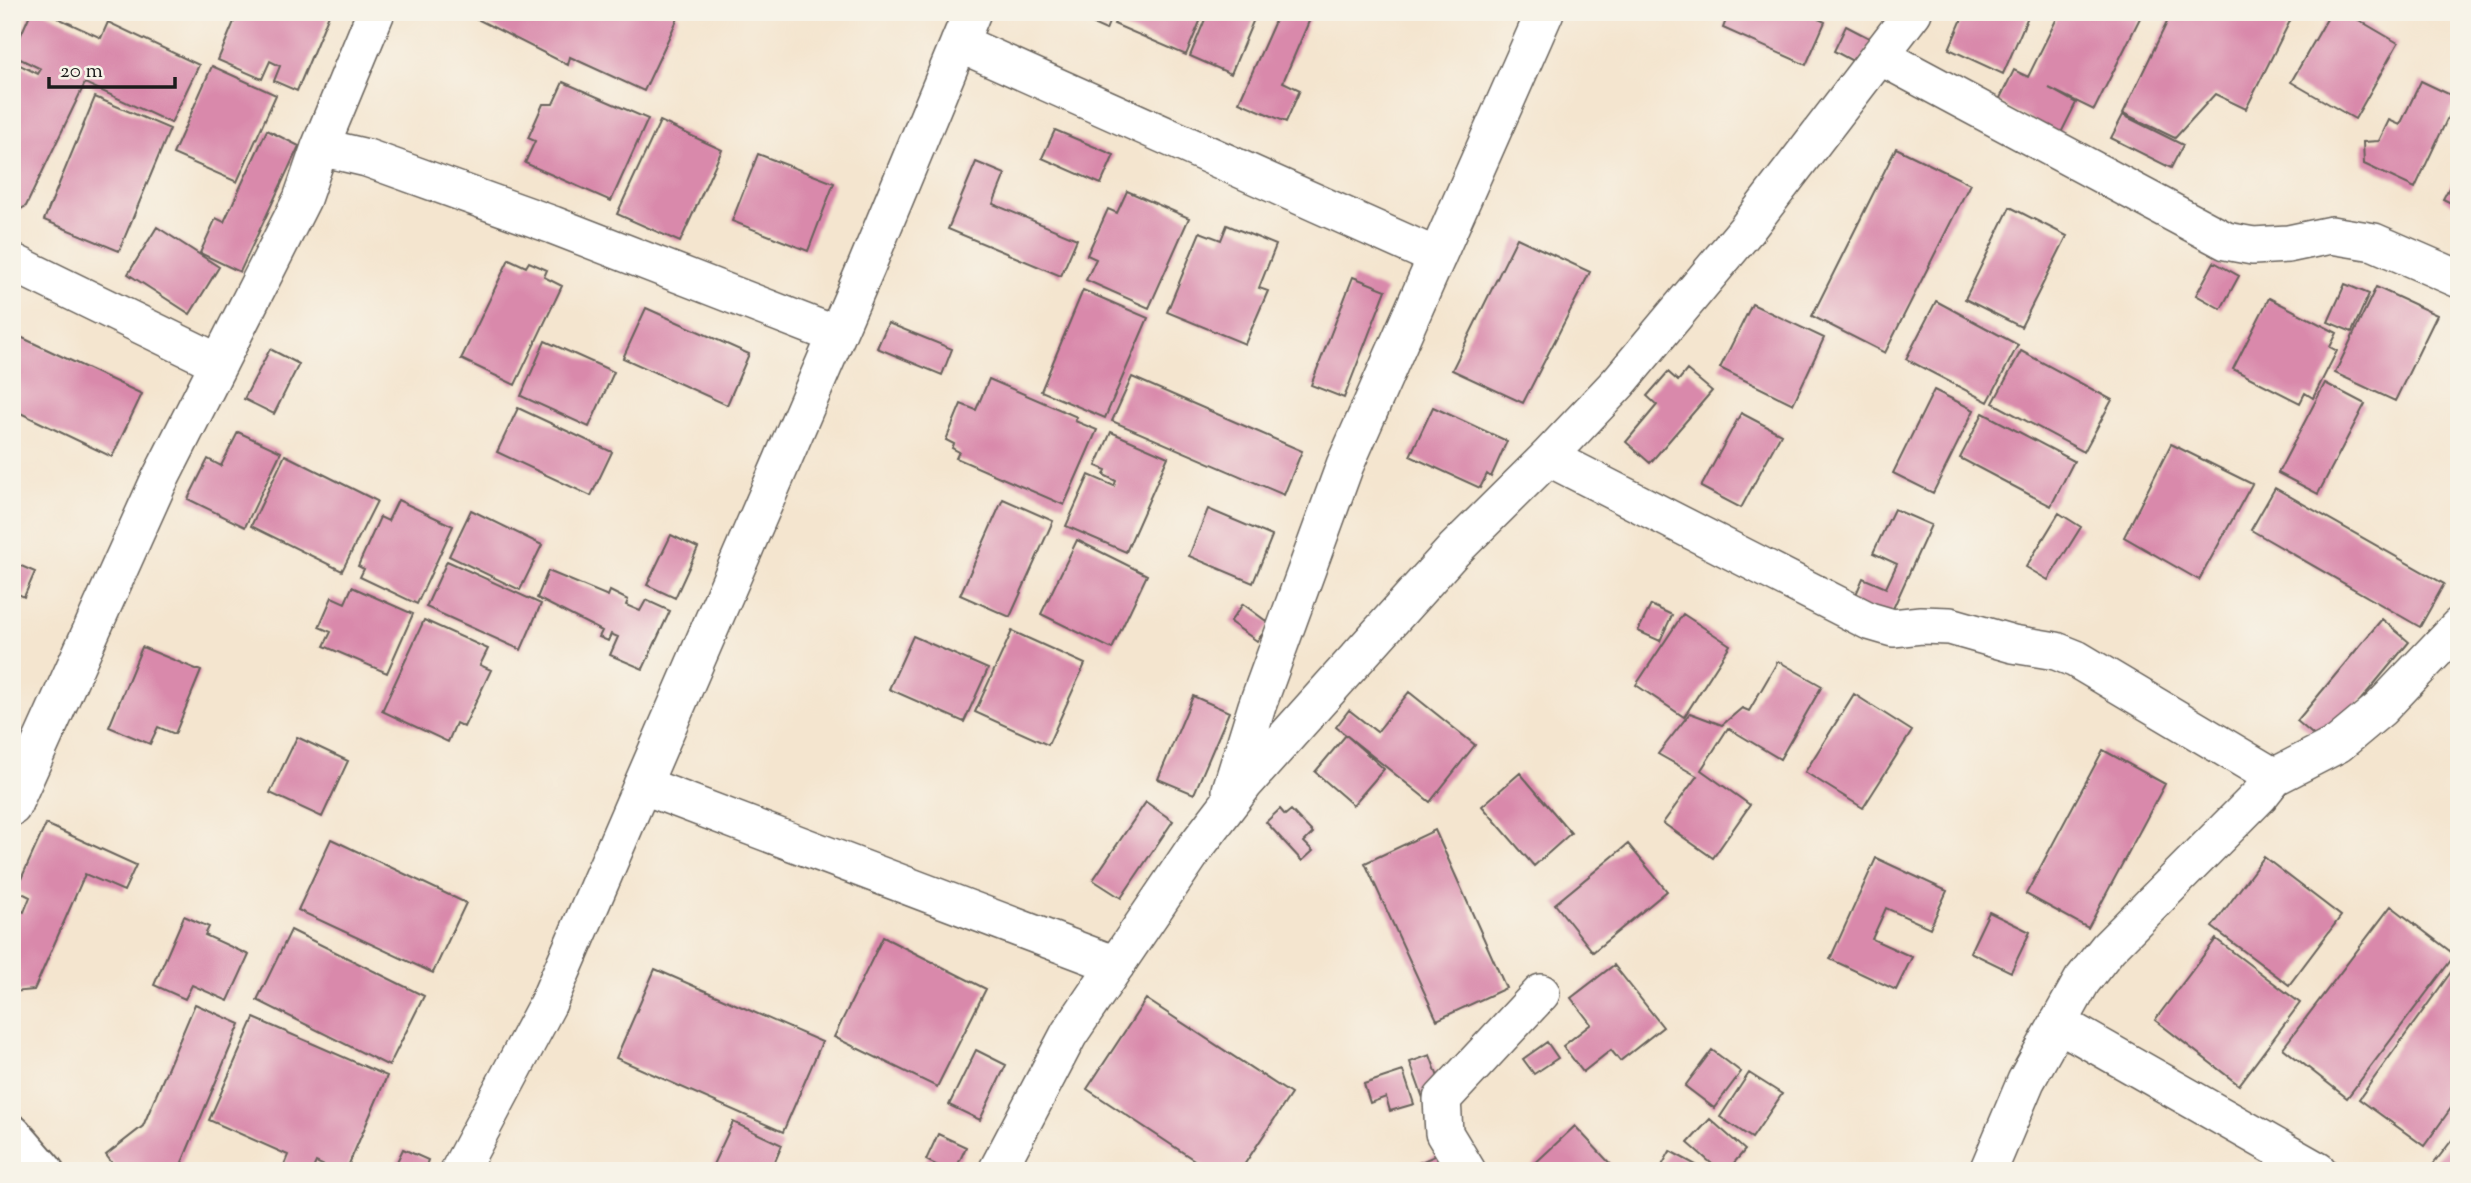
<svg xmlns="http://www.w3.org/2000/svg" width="2471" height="1183" viewBox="0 0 2471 1183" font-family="'Sorts Mill Goudy',serif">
  <rect width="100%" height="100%" fill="#f7f3e8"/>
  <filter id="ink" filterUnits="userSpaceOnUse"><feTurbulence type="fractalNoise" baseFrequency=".0143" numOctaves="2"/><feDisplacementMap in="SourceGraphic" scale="14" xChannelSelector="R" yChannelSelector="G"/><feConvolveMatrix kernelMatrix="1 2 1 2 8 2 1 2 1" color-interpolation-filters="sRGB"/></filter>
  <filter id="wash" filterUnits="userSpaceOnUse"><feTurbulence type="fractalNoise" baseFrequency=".00686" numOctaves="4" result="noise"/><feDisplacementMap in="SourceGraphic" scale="28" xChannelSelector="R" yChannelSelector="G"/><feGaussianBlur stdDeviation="1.57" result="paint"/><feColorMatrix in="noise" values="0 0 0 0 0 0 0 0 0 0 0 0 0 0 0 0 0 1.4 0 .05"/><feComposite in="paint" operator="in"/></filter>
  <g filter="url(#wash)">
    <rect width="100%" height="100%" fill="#f4e5cf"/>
    <g id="blocks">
      <!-- building -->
      <path fill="#d989ab" d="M31 12H45L101 38 108 22 199 65 171 123 85 83 26 206 12 214V61L38 74 41 69 12 55Z
        M238 12H330L297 91 274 81 280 66 270 61 262 79 218 60Z
        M477 12H670L679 16 644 91 570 57 568 65 475 18Z
        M1079 12H1113L1106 30 1077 17Z
        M1120 12H1204L1186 55 1114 24Z
        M1208 12H1257L1231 74 1190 56Z
        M1279 12H1313L1283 82 1300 90 1286 122 1239 102Z
        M1729 12H1804L1825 22 1806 65 1723 28Z
        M1965 12H2030L2003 74 1949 49Z
        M2060 12H2143L2094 110 2049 88 2076 103 2060 135 1998 102 2014 70 2028 77Z
        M2172 12H2282L2292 17 2246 109 2215 94 2175 138 2123 113Z
        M2331 12H2345L2398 43 2355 119 2291 82Z
        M1846 26 1873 40 1860 65 1834 51Z
        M212 66 276 95 237 182 173 154Z
        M2421 81 2457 98 2415 188 2364 164 2363 142 2379 141 2389 120 2400 125Z
        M563 82 648 119 611 201 525 163 535 141 528 138 543 104H553Z
        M95 97 170 129 119 251 44 220Z
        M2123 115 2183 145 2171 168 2111 138Z
        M660 121 722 150 680 242 617 214Z
        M267 130 299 146 240 272 200 253 216 218 224 222Z
        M1055 130 1114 155 1101 184 1042 158Z
        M1896 148 1970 184 1885 353 1812 316Z
        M758 154 834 183 808 251 732 221Z
        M976 162 1005 174 993 204 1077 239 1061 276 948 229Z
        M2459 169V207L2443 199Z
        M1127 191 1189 218 1149 308 1086 280 1096 259 1087 255 1108 209 1117 213Z
        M2010 207 2067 236 2021 327 1965 299Z
        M1227 225 1276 245 1259 288 1268 291 1245 344 1167 312 1200 232 1221 240Z
        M157 227 219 267 190 314 128 274Z
        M1517 238 1590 272 1523 403 1452 370Z
        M509 259 526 267 529 262 547 270 544 277 562 286 515 385 461 359Z
        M2214 262 2239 276 2221 309 2196 295Z
        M1353 277 1386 290 1344 398 1311 385Z
        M2345 284 2369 294 2352 332 2328 322Z
        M2376 287 2437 315 2395 401 2335 373Z
        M1083 290 1148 318 1105 418 1041 391Z
        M2269 298 2337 333 2330 347 2337 351 2313 398 2305 393 2300 403 2233 369Z
        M1936 301 2018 345 1988 402 1906 359Z
        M1752 304 1824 338 1793 404 1720 368Z
        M646 308 749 354 727 405 623 358Z
        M888 323 952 349 942 375 877 348Z
        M12 333 142 394 112 457 12 409Z
        M545 341 614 372 589 427 521 396Z
        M270 349 299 364 274 414 244 399Z
        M2021 351 2112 400 2084 452 1993 403Z
        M1687 370 1712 391 1650 463 1626 442 1657 405 1647 396 1668 372 1678 381Z
        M1132 377 1302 451 1284 495 1112 421Z
        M989 379 1077 417 1075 421 1097 430 1064 505 956 458 959 452 952 448 954 444 946 440 961 404 976 410Z
        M2325 383 2365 404 2318 494 2278 473Z
        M1934 390 1974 410 1933 493 1893 473Z
        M1433 407 1507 441 1491 477 1487 474 1480 488 1410 456Z
        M518 408 612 452 591 496 497 452Z
        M1741 413 1781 434 1741 508 1701 487Z
        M1983 413 2074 461 2051 506 1960 458Z
        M238 432 281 452 245 527 188 499 208 459 221 466Z
        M1111 432 1168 457 1126 552 1066 526 1089 475 1114 486 1116 481 1104 475 1106 470 1096 466Z
        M2171 444 2252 484 2199 580 2124 537Z
        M285 455 377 501 342 571 251 526Z
        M2275 488 2444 584 2420 627 2251 530Z
        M1003 499 1053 521 1010 617 960 595Z
        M398 500 453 526 417 604 360 577 364 569 358 566 380 517 388 521Z
        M1208 509 1272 536 1253 583 1189 556Z
        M1894 509 1931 525 1887 622 1851 606 1863 578 1886 588 1897 564 1873 553Z
        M471 510 542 545 520 590 449 556Z
        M2059 513 2081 527 2048 580 2026 567Z
        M671 535 698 548 675 598 647 585Z
        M1077 540 1147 575 1112 649 1041 614Z
        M447 561 541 604 521 650 426 607Z
        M12 562 35 572 24 597 12 591Z
        M548 571 608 596 610 591 628 600 626 605 640 611 646 600 670 611 643 669 610 655 618 637 611 634 608 641 599 637 602 631 537 598Z
        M352 587 413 614 387 673 324 646 331 632 319 627 332 597 345 603Z
        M1243 604 1270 624 1257 641 1230 622Z
        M1651 605 1672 615 1660 641 1638 631Z
        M1683 614 1730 645 1684 717 1636 685Z
        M2382 619 2409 642 2324 744 2297 721Z
        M424 620 488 649 480 665 491 670 464 727 456 723 448 742 382 711Z
        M1012 631 1085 664 1048 745 975 712Z
        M913 636 988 669 964 722 889 689Z
        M142 647 201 671 175 734 158 727 150 744 109 727Z
        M1778 661 1822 686 1780 759 1728 728 1701 770 1750 805 1713 858 1663 823 1697 776 1658 754 1690 713 1722 725 1742 708 1749 711Z
        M1409 692 1475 745 1430 802 1336 727 1349 710 1377 732Z
        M1854 694 1912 731 1863 808 1805 772Z
        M1193 696 1229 712 1194 794 1158 779Z
        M12 732 22 736 12 760Z
        M1346 735 1384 769 1353 805 1315 772Z
        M297 737 348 761 322 817 270 793Z
        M2103 750 2165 784 2088 928 2026 894Z
        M1520 773 1571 833 1534 866 1482 806Z
        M1146 802 1173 821 1121 898 1093 880Z
        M1280 809 1285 815 1291 810 1313 833 1304 842 1313 851 1302 861 1266 822Z
        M46 824 136 865 124 891 85 874 34 990 12 992V907L24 912 30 897 16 890Z
        M1435 830 1506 988 1437 1020 1365 863Z
        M331 839 466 903 433 973 298 910Z
        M1628 844 1667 891 1593 952 1555 904Z
        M2264 857 2341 916 2289 985 2212 927Z
        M1876 858 1947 891 1930 928 1886 908 1872 939 1912 957 1896 990 1830 959Z
        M2391 906 2455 955 2347 1098 2283 1048Z
        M1989 912 2030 932 2011 972 1970 952Z
        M184 916 209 927 205 935 249 955 228 1001 192 985 185 999 154 985Z
        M291 930 424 996 389 1066 257 1000Z
        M883 937 986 989 937 1087 834 1037Z
        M2216 939 2300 1003 2239 1085 2155 1020Z
        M2459 961V1097L2424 1146 2359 1099Z
        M1614 965 1663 1027 1620 1061 1611 1050 1583 1072 1563 1046 1591 1024 1571 998Z
        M655 969 822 1042 783 1132 616 1058Z
        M1146 999 1291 1094 1240 1171H1211L1087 1089Z
        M195 1004 240 1024 181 1165 173 1171H118L106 1155 143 1126Z
        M254 1018 387 1076 346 1171H335L316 1162 312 1171H296L284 1165 288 1155 209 1120Z
        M1547 1042 1558 1058 1534 1074 1523 1059Z
        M976 1050 1006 1065 980 1120 949 1105Z
        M1712 1050 1741 1072 1714 1108 1685 1086Z
        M1430 1055 1443 1091 1423 1098 1410 1062Z
        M1403 1071 1414 1104 1390 1111 1386 1097 1370 1103 1364 1084Z
        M1749 1073 1782 1094 1752 1138 1720 1117Z
        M1710 1119 1745 1150 1727 1171H1720L1688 1143Z
        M733 1122 782 1145 771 1171H710Z
        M1575 1126 1617 1171H1534L1531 1167Z
        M2459 1131V1171H2438L2432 1166Z
        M938 1134 966 1147 955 1171H948L926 1160Z
        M1453 1148 1462 1171H1400Z
        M403 1149 428 1160 424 1171 393 1170Z
        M1670 1151 1696 1165 1693 1171H1659Z"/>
    </g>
  </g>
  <g filter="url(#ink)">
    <use href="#blocks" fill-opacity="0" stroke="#68625b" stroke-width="2"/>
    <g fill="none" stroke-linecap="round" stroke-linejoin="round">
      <!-- street casing -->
      <g stroke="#68625b" stroke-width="40">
        <path id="street" d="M959 43 1437 257
          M1880 56 2226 241 2253 246 2288 244 2331 235 2374 242 2459 279
          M320 147 367 158 553 225 836 335
          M12 262 219 363
          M1548 457 1869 621 1893 628 1921 625 1950 626 2013 644 2056 651 2076 659 2274 777
          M642 785 1116 965
          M1231 790 1257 706 1345 465 1545 12
          M12 807 157 485 302 199 320 147 376 12
          M2058 1023 2318 1171
          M459 1171 548 1003 867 265 972 12
          M997 1171 1069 1034 1195 848 1244 784 1454 550 1548 457 1619 382 1746 230 1913 12
          M1467 1171 1444 1133 1442 1099 1541 993
          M1988 1171 2026 1081 2082 981 2108 948 2259 796 2274 777 2338 744 2380 709 2459 626"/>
      </g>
      <!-- secondary casing -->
      <g stroke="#68625b" stroke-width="42">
        <path id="secondary" d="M12 1134 44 1171"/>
      </g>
      <!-- street -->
      <use href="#street" stroke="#fff" stroke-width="37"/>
      <!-- secondary -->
      <use href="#secondary" stroke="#fff" stroke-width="38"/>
    </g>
  </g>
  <!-- margin -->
  <rect width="2471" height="1183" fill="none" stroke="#f7f3e8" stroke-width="42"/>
  <!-- scale -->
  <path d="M49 77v10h126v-10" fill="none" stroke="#1c1c1c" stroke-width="3.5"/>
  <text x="60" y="77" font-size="21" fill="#1c1c1c" stroke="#f7f3e8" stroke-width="5" paint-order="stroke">20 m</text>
</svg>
